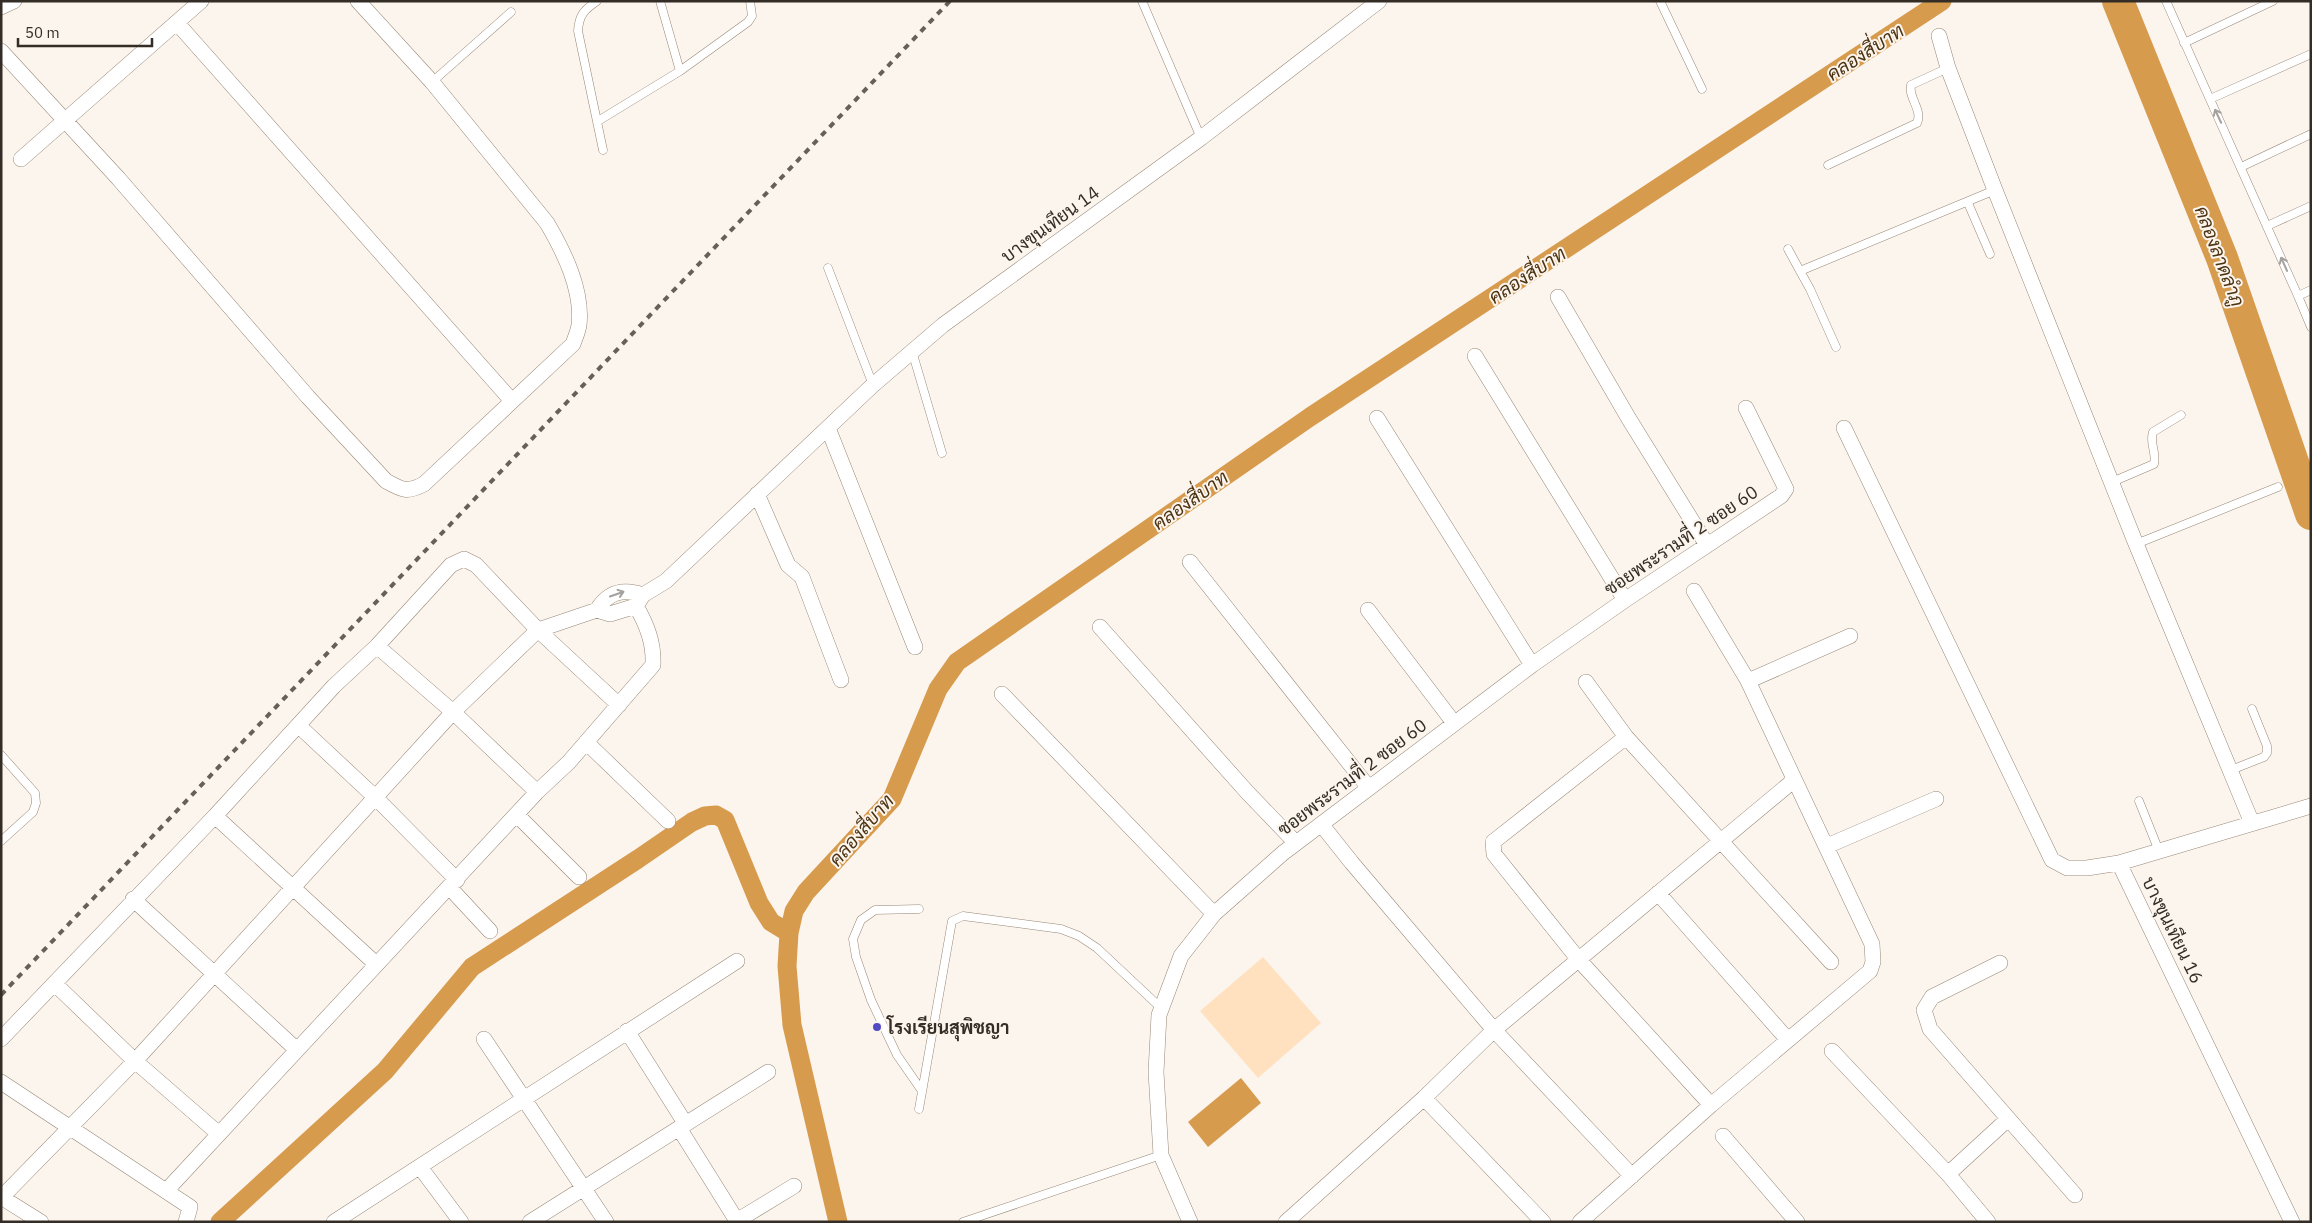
<svg xmlns="http://www.w3.org/2000/svg" width="2312" height="1223" viewBox="0 0 2312 1223" font-family="'IBM Plex Sans',Sarabun,sans-serif">
  <rect width="100%" height="100%" fill="#fcf5ee"/>
  <!-- pitch -->
  <path fill="#ffe1bf" d="M1263 957 1321 1023 1258 1078 1200 1011Z"/>
  <!-- water -->
  <path fill="#d79b4e" d="M1241 1078 1261 1103 1208 1147 1188 1122Z"/>
  <g fill="none" stroke-linecap="round" stroke-linejoin="round">
    <!-- canal -->
    <path stroke="#d79b4e" stroke-width="19" d="M220 1222 385 1071 472 967 638 859 692 822 705 816 716 815 725 820 759 903 771 922 789 933
      M838 1222 792 1025 787 966 789 933 794 911 806 892 892 799 938 689 957 662 1310 417 1942 1"/>
    <!-- river -->
    <path stroke="#d79b4e" stroke-width="32" d="M2118 1 2222 258 2311 514"/>
    <!-- service casing -->
    <g stroke="#978776" stroke-width="9">
      <path id="service" d="M597 1C584 10 579 15 578 31L603 150
        M1142 1 1201 138
        M1660 1 1702 89
        M2166 1 2298 296 2311 290
        M2184 43 2273 1
        M680 71 748 22 752 16 750 1
        M432 82 511 12
        M2210 99 2311 54
        M598 121 680 71 660 1
        M1828 165 1917 123C1923 110 1908 98 1911 85L1948 68
        M2241 167 2311 134
        M1968 203 1990 254
        M2267 226 2311 206
        M1788 249 1800 271
        M828 268 873 385
        M2298 296 2311 327
        M1836 347 1810 289 1800 271 1995 190
        M912 351 942 453
        M2112 482 2154 464C2157 453 2149 443 2153 432L2181 415
        M2136 544 2278 487
        M1 755 35 793 36 803 33 812 1 841
        M2231 770 2264 757 2267 753V746L2252 709
        M2139 801 2159 851
        M919 909 875 910 861 920 853 939 856 957 871 1000 897 1055 922 1091
        M919 1109 952 921 963 916 1061 929 1079 936 1097 948 1161 1008
        M963 1222 1161 1155"/>
    </g>
    <!-- minor casing -->
    <g stroke="#978776" stroke-width="16">
      <path id="minor" d="M1 7 14 1
        M177 23 512 401
        M1939 36 1948 68 1995 190 2136 544 2252 823
        M1 51 118 178 308 397 386 481C402 490 407 493 424 484L573 344C575 338 578 332 579 325 583 290 564 252 547 223L432 82 358 1
        M21 159 201 1
        M1558 297 1629 419 1707 545
        M1475 356 1625 600
        M1377 418 1532 665
        M828 428 915 647
        M1844 428 2052 860 2067 868H2087L2119 863 2311 806
        M757 494 788 565 802 577 841 680
        M1190 562 1369 788
        M597 610C608 592 623 588 643 595
        M1368 610 1454 723
        M1100 627 1247 792 1296 843
        M377 646 453 712 537 792
        M1748 681 1850 636
        M1586 682 1626 737 1831 962
        M1002 694 1214 914
        M299 726 376 798 457 880
        M1626 737 1493 842 1494 854 1579 960 1711 1105
        M586 742 668 821
        M517 815 579 877
        M215 816 376 964
        M1321 824 1352 863 1494 1030 1632 1176
        M1827 846 1936 799
        M2119 863 2292 1222
        M450 888 490 931
        M1658 893 1788 1040
        M133 899 297 1050
        M2000 963 1932 997 1924 1010 1930 1029 2075 1195
        M55 984 135 1061 219 1134
        M627 1031 685 1123
        M1 1039 215 816 334 686 377 646 451 565 464 559 476 565 538 630 619 705
        M484 1039 606 1222
        M1832 1051 1948 1174 1988 1222
        M1 1082 190 1207 186 1222
        M1424 1098 1543 1222
        M679 1128 737 1221
        M1723 1136 1797 1222
        M420 1167 461 1222
        M1948 1174 2008 1119
        M166 1191 537 792 569 762 653 665C654 643 647 625 636 606
        M1 1197 41 1222
        M1 1198 135 1061 453 712 538 630 597 610 610 614 636 606 643 595 666 581 873 385 943 325 1201 138 1379 1
        M334 1222 737 961
        M530 1222 768 1072
        M735 1222 794 1186
        M1190 1222 1161 1155 1156 1072 1159 1015 1181 956 1214 914 1283 853 1532 665 1625 600 1781 496 1786 489 1746 408
        M1286 1222 1424 1098 1494 1030 1793 781
        M1580 1222 1711 1105 1870 971 1873 962 1872 944 1748 681 1694 591"/>
    </g>
    <!-- service -->
    <use href="#service" stroke="#fff" stroke-width="8"/>
    <!-- minor -->
    <use href="#minor" stroke="#fff" stroke-width="15"/>
    <!-- rail -->
    <path stroke="#676059" stroke-width="4" stroke-dasharray="6 6" stroke-linecap="butt" d="M1 995 950 1"/>
  </g>
  <!-- one-way arrows -->
  <defs><path id="oneway-shaft" d="M-6 0H5M1.5-3L5.5 0L1.5 3" fill="none" stroke-width="1.6" stroke-linecap="round" stroke-linejoin="round" transform="scale(1.25)"/></defs>
  <g stroke="#a3a09d">
    <use href="#oneway-shaft" transform="translate(2218 116) rotate(-115)"/>
    <use href="#oneway-shaft" transform="translate(2284 264) rotate(-114)"/>
    <use href="#oneway-shaft" transform="translate(617 594) rotate(-19)"/>
  </g>
  <!-- markers -->
  <circle fill="#534bc2" stroke="#fcf5ee" stroke-width="2" cx="877" cy="1027" r="5"/>
  <g text-anchor="middle" dominant-baseline="central" stroke-width="4" stroke-linejoin="round" paint-order="stroke">
    <!-- street labels -->
    <g font-size="18" fill="#332d26" stroke="#fcf5ee">
      <text transform="translate(1050 224) rotate(-36)">บางขุนเทียน 14</text>
      <text transform="translate(1681 540) rotate(-34)">ซอยพระรามที่ 2 ซอย 60</text>
      <text transform="translate(1352 777) rotate(-37)">ซอยพระรามที่ 2 ซอย 60</text>
      <text transform="translate(2173 930) rotate(64)">บางขุนเทียน 16</text>
    </g>
    <!-- poi labels -->
    <g font-size="18" font-weight="bold" fill="#332d26" stroke="#fcf5ee" text-anchor="start">
      <text x="887" y="1027">โรงเรียนสุพิชญา</text>
    </g>
    <!-- water labels -->
    <g font-size="19" font-style="italic" fill="#4d3413" stroke="#fcf5ee">
      <text transform="translate(1865 52) rotate(-33)">คลองสี่บาท</text>
      <text transform="translate(2220 256) rotate(69)">คลองลาดลำภู</text>
      <text transform="translate(1527 275) rotate(-33)">คลองสี่บาท</text>
      <text transform="translate(1190 500) rotate(-35)">คลองสี่บาท</text>
      <text transform="translate(861 830) rotate(-49)">คลองสี่บาท</text>
    </g>
  </g>
  <!-- border -->
  <rect width="2312" height="1223" fill="none" stroke="#332d26" stroke-width="5"/>
  <!-- scale -->
  <path d="M18 38v8h134v-8" fill="none" stroke="#332d26" stroke-width="2.5"/>
  <text x="25" y="38" font-size="15" fill="#332d26" stroke="#fcf5ee" stroke-width="4" paint-order="stroke">50 m</text>
</svg>
